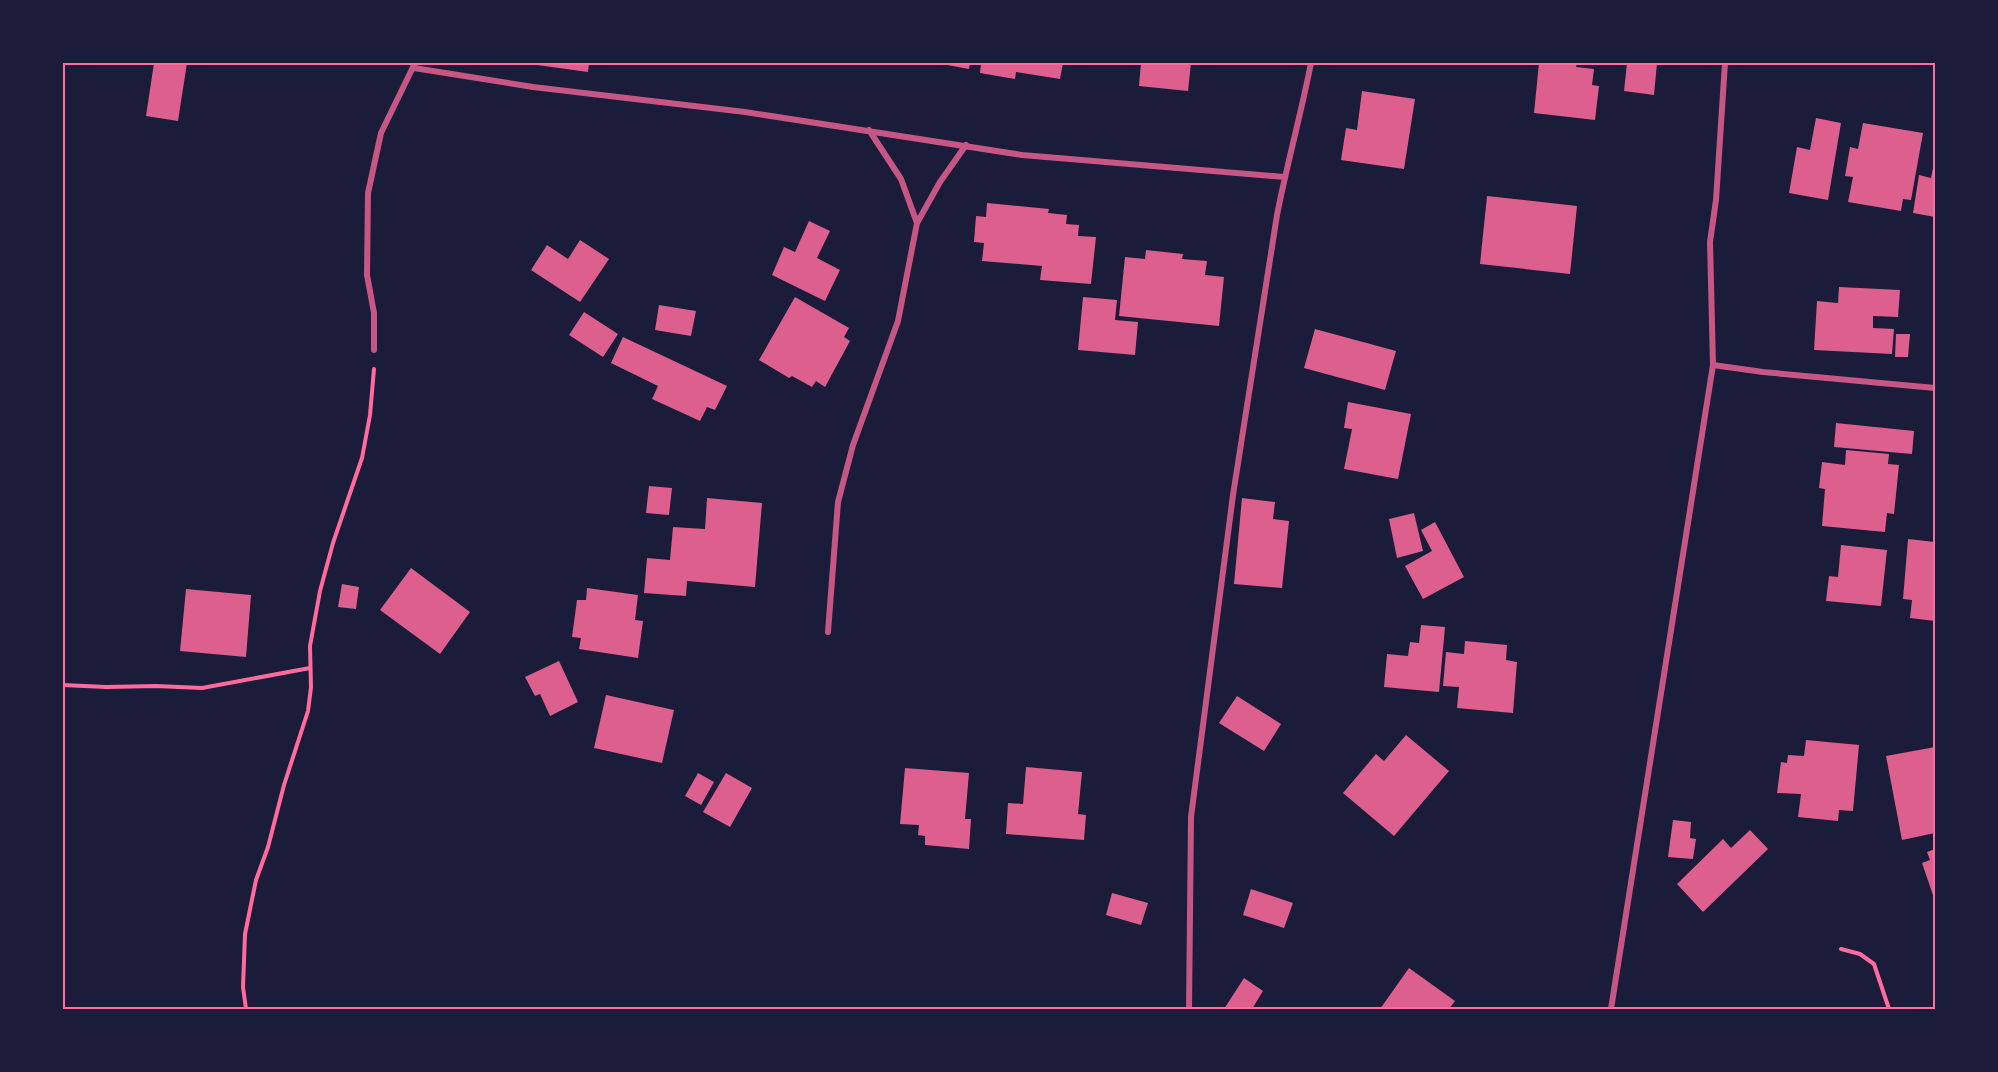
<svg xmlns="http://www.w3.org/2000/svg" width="1998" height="1072" viewBox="0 0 1998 1072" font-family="Cabin,sans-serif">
  <rect width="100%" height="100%" fill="#1b1b3a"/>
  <!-- building -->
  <path fill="#dd5f8e" d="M154 63H187L178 121 146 116Z
    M537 63H589L588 72 537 65Z
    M936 63H970L969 69Z
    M981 63H1063L1060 79 1016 72 1015 79 980 73Z
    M1141 63H1191L1188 91 1139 86Z
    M1539 63H1577L1576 67 1594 69 1592 85 1599 86 1595 120 1534 113Z
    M1627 63H1657L1654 95 1624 91Z
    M1362 91 1415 99 1404 169 1341 160 1346 128 1357 130Z
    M1816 118 1841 123 1828 200 1789 193 1797 147 1810 150Z
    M1863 123 1923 133 1911 200 1903 199 1901 211 1848 202 1853 177 1845 176 1850 147 1858 149Z
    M1934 163 1935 217 1913 213 1919 175 1931 178Z
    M1487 196 1577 206 1570 274 1480 264Z
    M987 203 1049 209 1048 213 1067 215 1066 224 1079 225 1078 236 1096 237 1091 284 1040 280 1042 266 982 261 984 243 974 242 976 216 986 217Z
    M809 221 830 231 817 258 840 270 825 301 772 275 784 247 795 252Z
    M580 240 609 259 580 302 531 270 547 245 568 259Z
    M1146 250 1183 254 1182 259 1207 261 1205 275 1224 277 1219 326 1119 316 1125 257 1145 259Z
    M1839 287 1900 290 1898 317 1873 316V328L1894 329 1892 354 1814 350 1817 301 1838 303Z
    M795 297 849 328 844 337 850 341 825 387 816 381 812 387 792 376 789 378 759 360Z
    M1083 297 1117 300 1115 320 1138 322 1135 355 1078 350Z
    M659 305 696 311 691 336 655 330Z
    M584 312 618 334 603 357 569 335Z
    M1315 329 1396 351 1385 390 1304 368Z
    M1896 334H1910L1908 357H1895Z
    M623 337 727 386 715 410 707 407 700 421 652 399 658 386 611 363Z
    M1348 402 1411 414 1398 479 1344 469 1352 429 1344 428Z
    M1836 423 1914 431 1912 454 1834 447Z
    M1846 450 1889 454 1888 464 1899 465 1894 514 1887 513 1885 532 1822 526 1825 489 1819 488 1822 462 1845 465Z
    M649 486 672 488 669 515 646 513Z
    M707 498 762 503 755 587 687 581 686 596 644 593 647 558 670 560 673 527 705 529Z
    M1242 498 1275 502 1273 519 1289 521 1282 588 1234 584Z
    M1414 513 1423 551 1397 558 1389 519Z
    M1435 522 1464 577 1423 599 1405 566 1432 551 1421 530Z
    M1908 539 1935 542V621L1910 618 1912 600 1903 599Z
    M1841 545 1887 550 1881 606 1826 601 1829 576 1838 577Z
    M411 568 470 612 440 654 380 610Z
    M342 584 359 587 356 609 338 607Z
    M587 588 638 595 635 620 643 621 638 658 579 649 581 638 572 637 577 600H586Z
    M186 589 251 595 246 657 180 651Z
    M1421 625 1445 627 1439 692 1384 687 1387 654 1408 656 1410 642 1419 643Z
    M1465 641 1507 645 1506 660 1517 662 1513 713 1457 708 1459 687 1443 686 1446 652 1464 654Z
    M559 661 578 702 550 716 540 694 535 696 525 677Z
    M606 695 674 710 662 763 594 748Z
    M1237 696 1281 724 1264 751 1219 723Z
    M1406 735 1449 771 1394 836 1343 793 1376 754 1384 761Z
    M1806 740 1859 745 1853 811 1839 810 1838 821 1798 817 1801 794 1777 793 1781 762 1787 763 1788 755 1804 756Z
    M1935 747V833L1902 840 1886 756Z
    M1026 767 1082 772 1078 814 1086 815 1084 840 1006 834 1008 803 1023 804Z
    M905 768 969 773 965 819H971L969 849 925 845V836L918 835 919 825 900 824Z
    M698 773 714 782 701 805 685 796Z
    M726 773 752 788 730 827 703 812Z
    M1673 820 1691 822 1690 838 1696 839 1693 859 1668 857Z
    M1750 830 1768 849 1703 912 1677 884 1723 839 1731 848Z
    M1935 849V901L1922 863 1930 860 1927 852Z
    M1251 889 1293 903 1284 928 1243 915Z
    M1112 893 1148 903 1141 925 1106 915Z
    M1409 968 1455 1001 1449 1009H1380Z
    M1244 978 1263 991 1252 1009H1224Z"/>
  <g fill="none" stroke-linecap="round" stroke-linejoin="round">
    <!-- path -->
    <path stroke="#ff6b9d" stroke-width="4" d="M63 685 106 687 156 686 202 688 310 668
      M1841 949 1860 954 1874 964 1889 1009
      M246 1009 243 987 245 934 256 880 268 847 284 785 308 711 311 687 310 646 320 591 333 543 362 458 370 415 374 369"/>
    <!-- minor -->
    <path stroke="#c65784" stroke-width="6" d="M414 68 533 87 745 112 1022 155 1284 177
      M917 223 940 182 966 145
      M374 350V313L367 275 368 193 381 133 415 63
      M1713 365 1763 372 1935 388
      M828 632 838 502 853 445 898 321 917 223 901 179 869 130
      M1189 1009 1191 817 1233 495 1277 215C1287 164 1301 114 1311 63
      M1611 1009 1713 365 1710 242 1716 200 1725 63"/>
  </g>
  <!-- border -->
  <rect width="1998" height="1072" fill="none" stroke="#1b1b3a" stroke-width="129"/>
  <rect x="64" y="64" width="1870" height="944" fill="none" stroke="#ff6b9d" stroke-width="2"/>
</svg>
